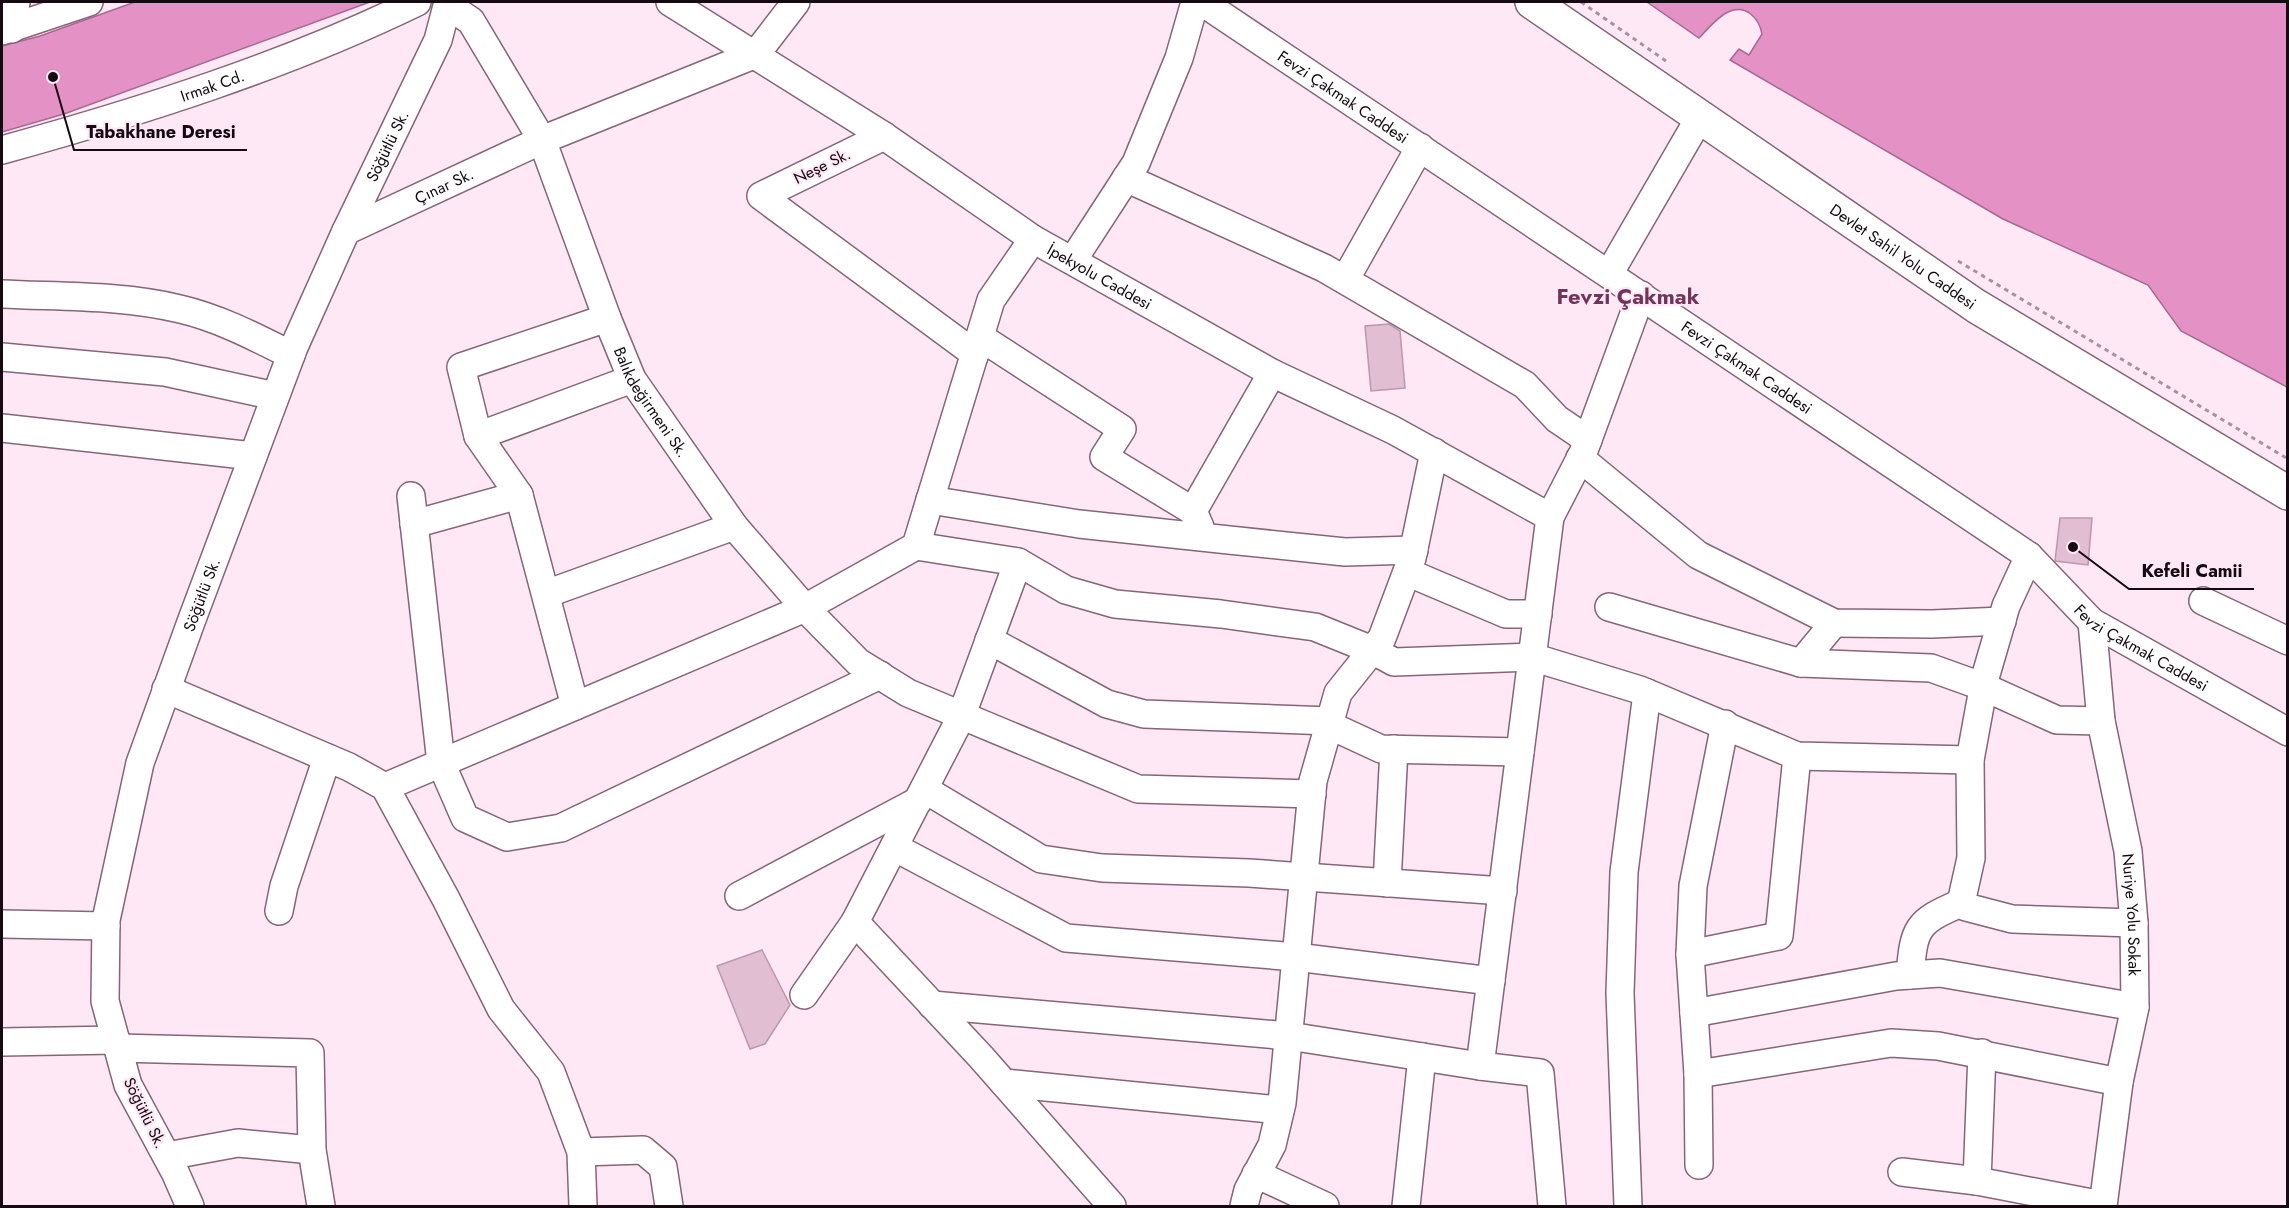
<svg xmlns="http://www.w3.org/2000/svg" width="2289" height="1208" viewBox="0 0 2289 1208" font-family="Jost,sans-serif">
  <rect width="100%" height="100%" fill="#ffe8f5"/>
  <!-- water -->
  <path fill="#e492c6" stroke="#a66990" stroke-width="1.5" d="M135 2H370L64 114 2 132V46L40 36Z
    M1647 2H2287V387L2181 331 2148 285 2003 219 1730 60 1739 49 1749 55 1762 34C1759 18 1746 4 1728 12 1717 17 1707 30 1699 38Z"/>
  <!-- building -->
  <path fill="#e2bed3" stroke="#bb98ad" stroke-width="1.5" d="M1389 324 1400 331 1405 388 1371 391 1365 326Z
    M2060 518H2092L2088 565 2055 561Z
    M762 950 790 1005 765 1044 750 1049 717 966Z"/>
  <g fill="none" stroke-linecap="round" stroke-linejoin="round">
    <!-- minor casing -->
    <g stroke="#856578" stroke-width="30">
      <g id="minor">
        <path id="s1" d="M670 2 884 136 1033 239 1272 373 1393 430 1550 517"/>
        <path id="s2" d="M1202 2 2029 556 2092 622 2288 732"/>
        <path id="s3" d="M449 6 471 21 542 140 607 318 632 379 734 526 805 608 858 662 908 693 1138 789 1312 794"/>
        <path d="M12 29 16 2"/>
        <path d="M2 31 89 2"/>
        <path d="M884 136 761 196 975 354"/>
        <path id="s4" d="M2 150C143 111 285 66 417 2"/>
        <path d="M1126 178 1324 268 1525 385 1557 419 1588 440"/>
        <path id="s5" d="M346 231 542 140 756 54 796 2"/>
        <path d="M1073 260 1136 163 1179 58 1195 2"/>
        <path d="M1609 274 1700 117"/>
        <path d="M1345 280 1420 147"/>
        <path d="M2 294C61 297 122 295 180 309 219 318 255 337 291 355"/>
        <path d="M980 337 1122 429 1104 457 1193 511"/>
        <path d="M2 357 165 372 275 396"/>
        <path d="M2 428 253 456"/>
        <path d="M478 436 632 379"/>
        <path d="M1580 458 1698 555 1834 623 1932 624 2002 621"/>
        <path d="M411 496 441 763 465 818 507 837 561 828 880 675"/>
        <path d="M930 500 1079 524 1229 540 1345 552 1414 550"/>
        <path d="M414 524 519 495"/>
        <path d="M1200 527 1193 511 1272 373"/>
        <path d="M916 546 1018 562 1066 590 1115 604 1221 614 1315 627 1372 650 1394 662 1532 657 1640 690 1797 756 1970 760"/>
        <path d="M2029 556 2006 606 1985 678 1970 760 1971 858 1961 903 1966 907 2012 919 2134 923"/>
        <path d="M1018 562 961 717 855 922 981 1057 1112 1206"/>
        <path d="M1407 572 1506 614H1538"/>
        <path d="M546 594 734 526"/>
        <path d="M2203 601 2288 641"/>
        <path d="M1609 607 1801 663 1834 623"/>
        <path id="s6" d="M2092 622 2101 721 2128 851 2134 923 2135 1007 2119 1082 2103 1206"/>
        <path d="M989 640 1107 704 1144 714 1330 721"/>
        <path d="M1801 663 1931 668 1984 687 2057 720 2101 721"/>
        <path d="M166 689 349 767 385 787 446 899 501 1009 551 1072 581 1152 583 1206"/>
        <path d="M575 706 519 495 478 436 461 367 607 318"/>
        <path d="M1329 725 1381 749 1520 752"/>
        <path d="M385 787 805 608 916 546 991 300 1033 239"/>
        <path d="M924 789 1041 859 1102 868 1249 873 1503 891"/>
        <path d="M894 847 1066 938 1296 957 1491 981"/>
        <path d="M1387 883 1394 749"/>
        <path d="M739 896 918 801"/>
        <path d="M279 911 284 886 327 758"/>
        <path d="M2 924 106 926"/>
        <path d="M1690 954 1779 936 1797 756"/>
        <path d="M1910 975C1914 928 1916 922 1961 903"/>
        <path d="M804 995 855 922"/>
        <path d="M932 1005 1289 1036 1480 1066 1540 1073 1552 1206"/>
        <path d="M1694 1013 1896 976 1940 973 2135 1007"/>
        <path d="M2 1042 116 1040"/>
        <path d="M118 1048 310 1053 312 1150 321 1206"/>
        <path d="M1480 1066 1550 517 1583 453 1641 295"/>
        <path d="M1698 1074 1891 1043 1938 1046 2119 1082"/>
        <path d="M1004 1083 1280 1110"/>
        <path d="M581 1152 643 1150 663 1167 669 1206"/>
        <path d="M167 1156 238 1143 312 1150"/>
        <path d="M1699 1165 1698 1074 1690 954 1693 886 1725 724"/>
        <path d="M1902 1172 1977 1181 2102 1205"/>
        <path d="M1256 1174 1325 1206"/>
        <path d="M1977 1181 1982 1053"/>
        <path id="s7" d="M190 1206 175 1172 128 1085 105 1001 106 920 140 763 191 622 294 347 346 231 438 40 448 2"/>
        <path d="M1244 1206 1248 1190 1272 1145 1282 1103 1313 781 1338 693 1382 638 1412 558 1434 452"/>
        <path d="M1406 1206 1422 1057"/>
        <path d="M1628 1206 1620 993 1624 872 1647 693"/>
      </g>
    </g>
    <!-- major casing -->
    <g stroke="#856578" stroke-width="36">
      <g id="major">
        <path id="s8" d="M1532 2 1976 306 2288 493"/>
      </g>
    </g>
    <!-- path -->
    <path stroke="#a6939e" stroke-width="3" stroke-dasharray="4.5 4.5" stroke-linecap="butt" d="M1581 2 1666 61
      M1958 261 2288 459"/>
    <!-- minor -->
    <use href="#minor" stroke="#fff" stroke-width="27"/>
    <!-- major -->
    <use href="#major" stroke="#fff" stroke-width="33"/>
  </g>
  <g text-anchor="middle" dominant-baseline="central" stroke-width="4.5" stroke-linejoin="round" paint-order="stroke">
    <!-- street labels -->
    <g font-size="16" fill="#150a11" stroke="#ffe8f5">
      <text stroke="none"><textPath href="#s4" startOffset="220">Irmak Cd.</textPath></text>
      <text stroke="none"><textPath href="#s2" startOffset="170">Fevzi Çakmak Caddesi</textPath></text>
      <text stroke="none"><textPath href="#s7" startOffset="1130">Söğütlü Sk.</textPath></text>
      <text transform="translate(822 166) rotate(-26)">Neşe Sk.</text>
      <text stroke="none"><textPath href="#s5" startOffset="108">Çınar Sk.</textPath></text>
      <text stroke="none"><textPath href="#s8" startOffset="450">Devlet Sahil Yolu Caddesi</textPath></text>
      <text stroke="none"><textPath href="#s1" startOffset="510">İpekyolu Caddesi</textPath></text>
      <text stroke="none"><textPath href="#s2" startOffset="656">Fevzi Çakmak Caddesi</textPath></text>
      <text stroke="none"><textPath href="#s3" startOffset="450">Balıkdeğirmeni Sk.</textPath></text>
      <text stroke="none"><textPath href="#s7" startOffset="644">Söğütlü Sk.</textPath></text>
      <text stroke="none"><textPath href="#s2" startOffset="1142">Fevzi Çakmak Caddesi</textPath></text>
      <text stroke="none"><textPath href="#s6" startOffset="296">Nuriye Yolu Sokak</textPath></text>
      <text transform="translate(145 1113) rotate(64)">Söğütlü Sk.</text>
    </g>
    <!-- district labels -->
    <g font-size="22" font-weight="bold" fill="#71345c" stroke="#ffe8f5">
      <text x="1628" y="296">Fevzi Çakmak</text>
    </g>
  </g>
  <!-- callouts -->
  <path fill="none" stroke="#150a11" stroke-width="2" d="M53 77L74 150H247M2073 547L2129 589H2254"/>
  <g fill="#150a11" stroke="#ffe8f5" stroke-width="2">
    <circle cx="53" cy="77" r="6"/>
    <circle cx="2073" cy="547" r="6"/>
  </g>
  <g font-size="18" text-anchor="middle" font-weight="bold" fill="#150a11" stroke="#ffe8f5" stroke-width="4.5" stroke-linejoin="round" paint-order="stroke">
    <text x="161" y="138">Tabakhane Deresi</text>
    <text x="2192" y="577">Kefeli Camii</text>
  </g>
  <!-- border -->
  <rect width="2289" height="1208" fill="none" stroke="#150a11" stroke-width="6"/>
</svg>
